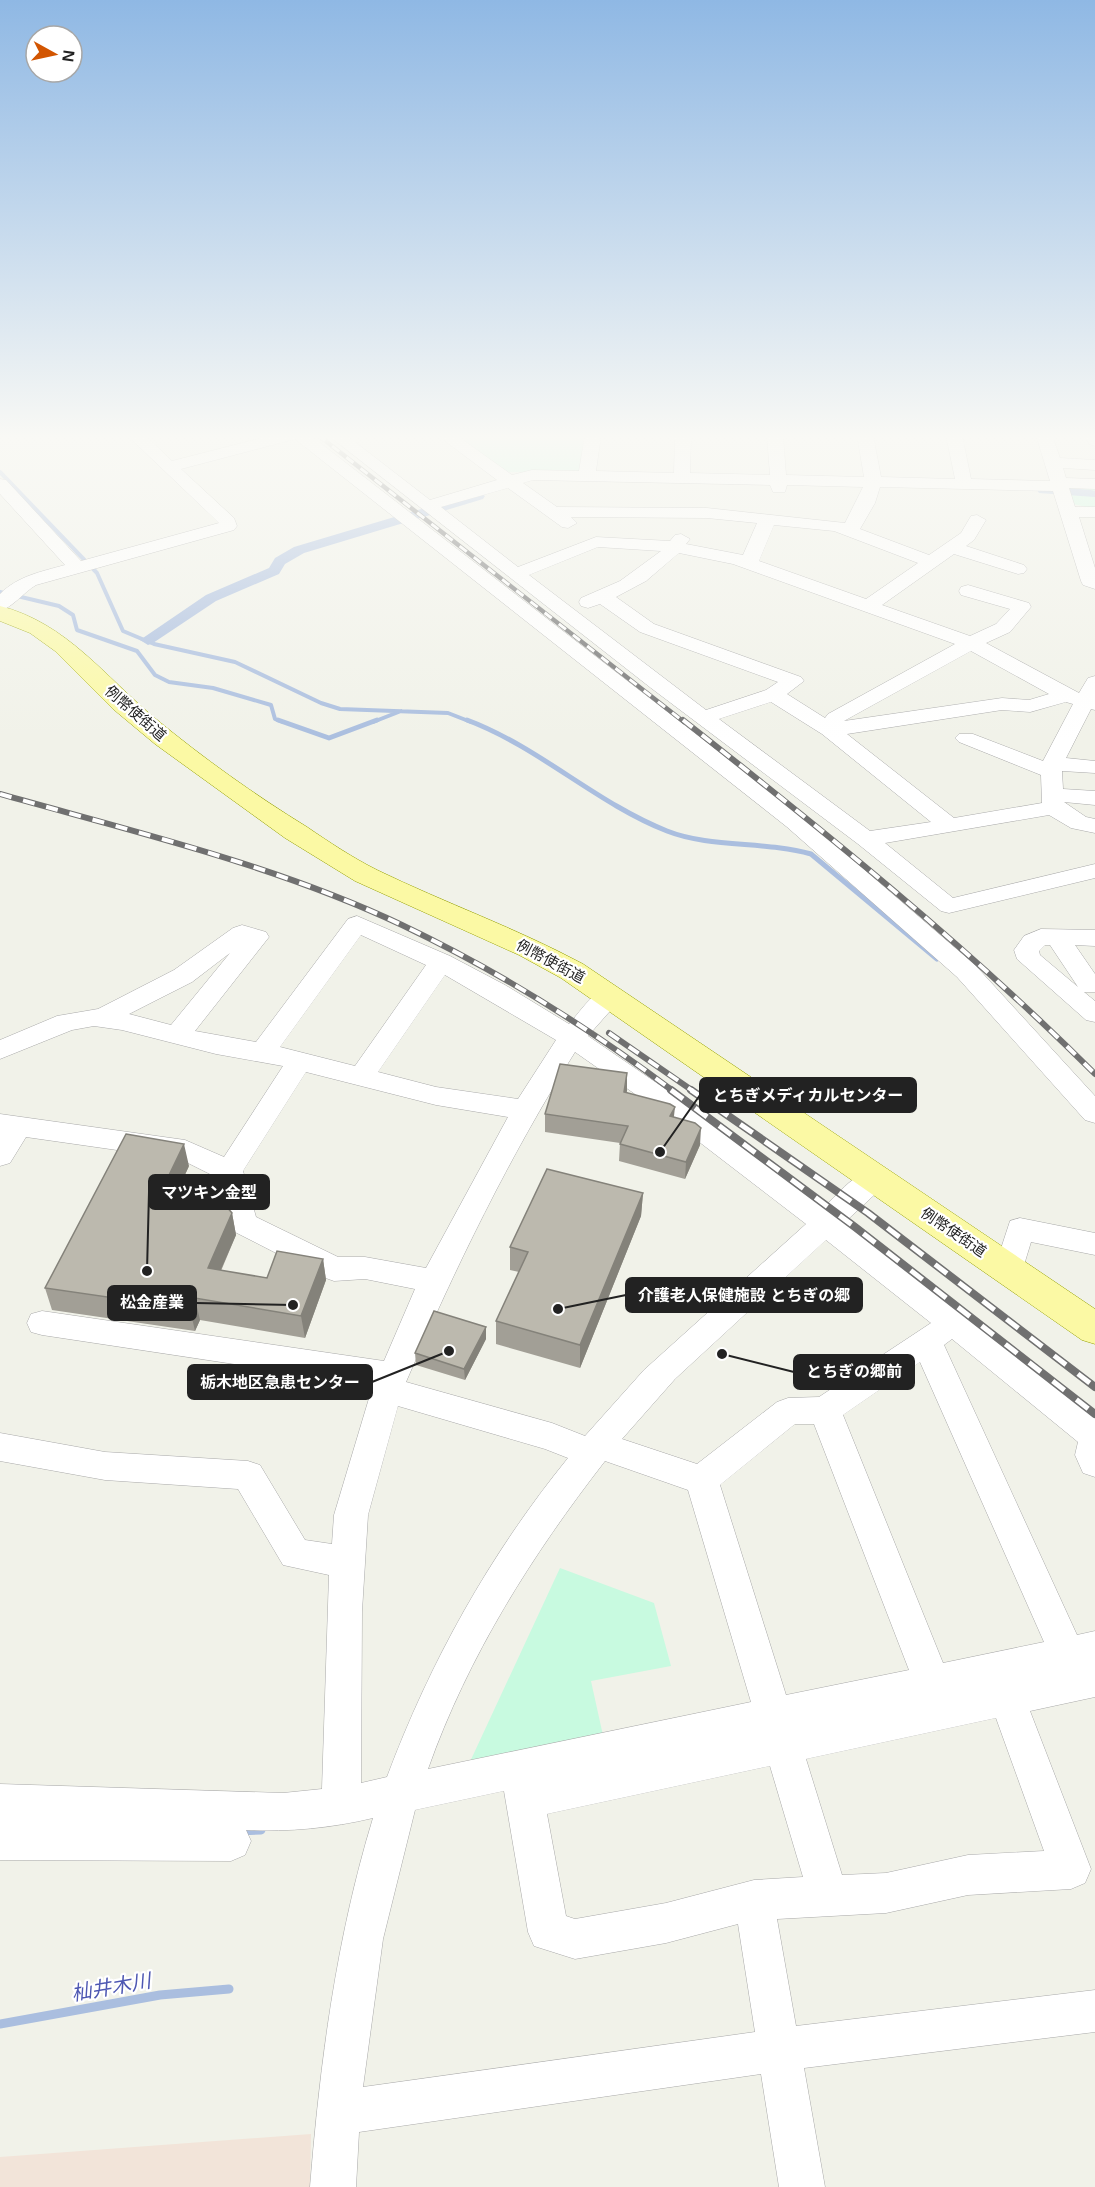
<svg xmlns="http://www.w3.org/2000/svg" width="1095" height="2187" viewBox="0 0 1095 2187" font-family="Helvetica,'Noto Sans JP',sans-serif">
  <rect width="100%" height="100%" fill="#f1f2e9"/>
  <!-- commercial -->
  <path fill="#f2e4d9" d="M311 2134 310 2187H0V2157Z"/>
  <!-- park -->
  <path fill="#c8fae0" d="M472 435 587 438 582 471 574 473 507 472 462 441Z
    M1067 485 1095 486V509L1073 504Z
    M560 1568 654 1603 671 1666 591 1681 604 1740 468 1766Z"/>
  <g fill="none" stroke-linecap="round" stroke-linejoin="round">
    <!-- stream-far2 -->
    <path stroke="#aabedf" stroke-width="4" d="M0 472 97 573 123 631 154 644 235 662 321 703 340 709 448 713 471 722
      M0 592 59 606 73 615 77 630 137 651 155 675 169 682 213 688 271 705 275 719 283 722
      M373 722 401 711"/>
    <!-- stream-far1 -->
    <path stroke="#aabedf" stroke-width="5" d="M278 720 329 738 377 720
      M467 720C539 747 596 803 667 831 710 848 765 841 811 854L937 959"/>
    <!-- stream -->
    <path stroke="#aabedf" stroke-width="9" d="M238 1831 261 1830
      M0 2024 160 1995 229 1989"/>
    <!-- canal -->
    <path fill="#aabedf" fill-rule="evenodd" d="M1044 486 1091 490 1095 491V497L1039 493 1037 490Z
      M478 492 485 496 483 499 304 553 285 564 279 574 216 601 153 643 148 645 140 640 206 595 269 568 275 558 294 547Z"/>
    <!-- minor casing -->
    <g stroke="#a9a9a9" stroke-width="1">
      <path id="minor" d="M127 435H145L172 461 273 435H310L803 817 975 965 1095 1096V1123L1085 1120 957 977 787 827 295 439 181 469 234 518 237 526 234 530 36 585C24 592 13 607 0 611V594C18 576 40 572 65 565L0 494V479L6 480 81 561 219 523Z
        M328 435H346L430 500 497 480 437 435H456L512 475 532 470 579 471 585 435H601L596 471 674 473 675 435H691L690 473 770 475 767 435H783L786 475 864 477 857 435H873L881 477 955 479 946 435H962L971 479 1050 481 1036 435H1052L1060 458 1095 460V470L1063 468 1066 478 1095 479V489L1069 488 1075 507H1095V517H1079L1095 568V589L1083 585 1081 581 1053 491 880 487 875 503 860 529 929 555 961 533 971 516 977 515 986 520 974 540 966 546 1024 565 1027 569 1024 573 1018 574 954 554 882 605 970 636 996 624 1010 609 961 595 959 591 961 587 968 585 1029 603 1031 607 1010 632 986 643 1079 693 1088 678 1095 676V710L1091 709 1066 758 1095 761V773L1062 771 1063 789 1095 791V805L1064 802 1086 817 1095 819V833L1071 828 1049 815 885 843 953 898 1095 864V878L949 913 941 911 858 844 651 688ZM533 480 770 485 773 492H785L787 485 863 487 845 523 707 508 557 507 523 483ZM508 488 562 527 568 528 577 523 571 517 707 518 757 523 743 555 686 544 690 539 681 534 675 535 670 541 596 537 518 567 441 507ZM774 525 834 531 918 563 866 599 759 561ZM598 547 661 551 620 581 581 598 579 602 581 606 588 608 600 604 640 632 778 682 766 690 706 710 529 575ZM679 553 733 564 955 644 828 714 825 718 787 694 804 681 801 677 654 624 616 597 646 581ZM971 651 1049 694 1029 700 1002 698 844 721ZM771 702 822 734 931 822 870 831 719 719ZM1066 702 1073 704 1043 761 973 734H959L955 738 959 742 1041 775 1042 803 954 818 847 734 1002 710 1030 712Z
        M1085 435H1095V446L1089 444Z
        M357 916 450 956 505 985 569 1024C583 1009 596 984 618 990L622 996 618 1002 588 1036 674 1095 824 1207C841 1192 861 1163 885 1171L889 1178 885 1185 845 1222 1095 1418V1477L1083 1473 1075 1455 1078 1442 952 1339 944 1345 1077 1635 1095 1631V1697L1030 1711 1091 1869 1085 1883 1071 1889 968 1895 886 1913 777 1919 796 2026 1095 1990V2032L804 2068 825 2187H779L761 2074 359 2132 356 2187H310C320 2063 336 1939 373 1818 331 1828 290 1832 246 1830L251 1841 245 1855 231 1861 0 1860V1784L283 1793 322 1789 329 1575 283 1565 238 1489 105 1480 0 1461V1433L105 1452 248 1461 260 1465 305 1540 332 1544 334 1515 373 1385 42 1335 31 1332 27 1323 31 1314 42 1311 384 1361 415 1289 365 1279 334 1281 323 1277 233 1231 216 1177 180 1159 26 1137 10 1163 0 1166V1114L185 1140 224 1157 283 1066 216 1054 122 1030 94 1026 72 1030 0 1059V1040L57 1016 98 1009 174 970 233 928 242 925 266 932 269 937 195 1031 256 1042 348 919ZM361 935 426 965 355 1066 280 1047ZM230 953 171 1025 129 1014 192 982ZM445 975 556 1040 518 1099 436 1087 378 1072ZM575 1052 655 1108 806 1224 644 1370 585 1436 552 1423 406 1382C455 1268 509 1157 575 1052ZM306 1072 436 1105 508 1117 426 1268 365 1257H338L256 1217 243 1171ZM826 1240 931 1323 819 1397 788 1398 777 1402 697 1464 622 1439 675 1379ZM920 1362 1044 1642 943 1663 843 1415ZM398 1406 545 1449 568 1458C490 1554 430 1662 387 1777L361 1783 362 1611 368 1515ZM795 1424H814L909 1670 786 1695 720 1485ZM605 1461 688 1490 751 1702 428 1769C468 1656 532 1555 605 1461ZM996 1718 1044 1851 968 1855 886 1873 842 1875 806 1759ZM770 1766 803 1877 754 1880 666 1903 575 1919 566 1916 547 1814ZM504 1791 528 1932 534 1946 575 1959 666 1943 738 1924 755 2032 363 2087 383 1939 415 1810Z
        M1041 929 1095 930V946L1075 945 1095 974V992H1084L1095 1001V1022L1086 1020 1017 959 1014 950 1024 936ZM1045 945H1050L1078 987 1040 955 1039 951Z
        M1020 1218 1095 1233V1255L1031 1242 1020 1278 1009 1282 998 1278 994 1270 1010 1221Z"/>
    </g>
    <!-- major casing -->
    <g stroke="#939f01" stroke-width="1">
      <path id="major" d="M0 606C67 623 105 677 156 719 203 758 255 795 307 827 329 842 353 858 377 870 445 903 516 928 583 964L1095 1309V1344L1082 1340 561 978 519 955 355 881 285 838 155 744 113 709 55 651 30 633 0 621Z"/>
    </g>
    <!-- minor -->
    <use href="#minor" fill="#fff" fill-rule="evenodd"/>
    <!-- major -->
    <use href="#major" fill="#fbf9a4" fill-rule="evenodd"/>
    <!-- rail-far2 casing -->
    <g stroke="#707070" stroke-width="4.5">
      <path id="rail-far2" d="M318 435 684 722"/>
    </g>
    <!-- rail-far1 casing -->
    <g stroke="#707070" stroke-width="6">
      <path id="rail-far1" d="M683 720C825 832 967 946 1095 1074
        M0 794C135 832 275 865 402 925 498 971 588 1027 673 1091
        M609 1033 693 1091"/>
    </g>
    <!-- rail casing -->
    <g stroke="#707070" stroke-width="8">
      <path id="rail" d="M671 1090 855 1227 1095 1414
        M691 1090 868 1213 1095 1387"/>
    </g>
    <!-- rail-far2 -->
    <use href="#rail-far2" stroke="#fff" stroke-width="3" stroke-dasharray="9" stroke-linecap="butt"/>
    <!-- rail-far1 -->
    <use href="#rail-far1" stroke="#fff" stroke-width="4" stroke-dasharray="12" stroke-linecap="butt"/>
    <!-- rail -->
    <use href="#rail" stroke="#fff" stroke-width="5" stroke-dasharray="15" stroke-linecap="butt"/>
  </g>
  <!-- wall -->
  <path fill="#a29f96" d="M626 1092 674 1117 700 1145 685 1179 619 1161 620 1143 545 1132V1114Z
    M189 1166 174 1198 232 1213 236 1235 221 1271 267 1278 323 1259 326 1280 305 1338 200 1320 195 1331 52 1310 45 1288Z
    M643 1193 641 1216 580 1368 496 1344V1321L519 1272 510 1270V1247Z
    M486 1339 465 1380 416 1365 415 1353Z"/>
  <!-- shaded-wall -->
  <path fill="#84827a" d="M627 1073V1091L623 1109 624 1092Z
    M675 1107 673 1125 670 1116Z
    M701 1128 700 1145 685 1179 686 1162Z
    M184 1144 189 1166 165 1218 159 1196Z
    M643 1193 641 1216 580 1368V1345Z
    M232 1213 236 1235 212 1290 208 1268Z
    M323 1259 326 1280 305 1338 301 1316Z
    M195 1298 200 1320 195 1331 190 1309Z
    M486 1327V1339L465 1380 464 1369Z"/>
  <!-- building -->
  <path fill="#bcb9ae" stroke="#84827a" stroke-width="1.5" d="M560 1064 627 1073 624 1092 670 1104 675 1107 670 1116 695 1123 701 1128 686 1162 620 1144 628 1126 545 1114Z
    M126 1134 184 1144 159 1196 225 1205 232 1213 208 1268 267 1278 277 1251 323 1259 301 1316 195 1298 190 1309 45 1288Z
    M547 1169 643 1193 580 1345 496 1321 528 1252 510 1247Z
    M434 1311 486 1327 464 1369 415 1353Z"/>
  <!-- sky -->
  <linearGradient id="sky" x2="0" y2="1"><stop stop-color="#8fb8e4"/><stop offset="0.59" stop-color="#f9f9f5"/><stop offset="1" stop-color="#f9f9f5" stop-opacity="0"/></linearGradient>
  <rect width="1095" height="741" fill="url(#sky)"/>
  <g text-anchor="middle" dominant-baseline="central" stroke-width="4.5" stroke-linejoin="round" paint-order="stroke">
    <!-- street labels -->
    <g font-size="15" fill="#222" stroke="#fff">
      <text transform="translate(136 713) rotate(41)">例幣使街道</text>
      <text transform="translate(551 961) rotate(28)">例幣使街道</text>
      <text transform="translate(954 1232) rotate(34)">例幣使街道</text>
    </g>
    <!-- near-water labels -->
    <g font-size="20" font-style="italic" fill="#4d57b2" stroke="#fff">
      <text transform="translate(111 1987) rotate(-10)">杣井木川</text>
    </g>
  </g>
  <!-- callouts -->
  <path fill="none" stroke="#222" stroke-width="2" d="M660 1152L700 1095M147 1271L149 1192M558 1309L626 1295M293 1305L196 1303M722 1354L794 1372M449 1351L372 1382"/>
  <g fill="#222" stroke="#fff" stroke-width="2">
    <circle cx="660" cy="1152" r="6"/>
    <circle cx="147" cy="1271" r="6"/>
    <circle cx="558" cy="1309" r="6"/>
    <circle cx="293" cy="1305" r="6"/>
    <circle cx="722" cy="1354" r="6"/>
    <circle cx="449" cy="1351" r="6"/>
  </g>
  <g fill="#222" stroke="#222" stroke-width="2">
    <rect x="700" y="1078" width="216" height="34" rx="6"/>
    <rect x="149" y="1175" width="120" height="34" rx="6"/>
    <rect x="626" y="1278" width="236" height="34" rx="6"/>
    <rect x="108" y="1286" width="88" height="34" rx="6"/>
    <rect x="794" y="1355" width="120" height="34" rx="6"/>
    <rect x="188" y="1365" width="184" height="34" rx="6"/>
  </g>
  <g font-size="16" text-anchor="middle" font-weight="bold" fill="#fff">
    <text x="808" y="1101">とちぎメディカルセンター</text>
    <text x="209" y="1198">マツキン金型</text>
    <text x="744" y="1301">介護老人保健施設 とちぎの郷</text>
    <text x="152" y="1308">松金産業</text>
    <text x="854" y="1377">とちぎの郷前</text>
    <text x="280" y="1388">栃木地区急患センター</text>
  </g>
  <!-- north arrow -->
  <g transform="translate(54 54) rotate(98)"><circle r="28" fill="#ffffff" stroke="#a7a7a7" stroke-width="1.5"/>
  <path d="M0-4.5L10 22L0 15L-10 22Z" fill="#d25501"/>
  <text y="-9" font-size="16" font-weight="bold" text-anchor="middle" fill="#222222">N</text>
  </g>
</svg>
